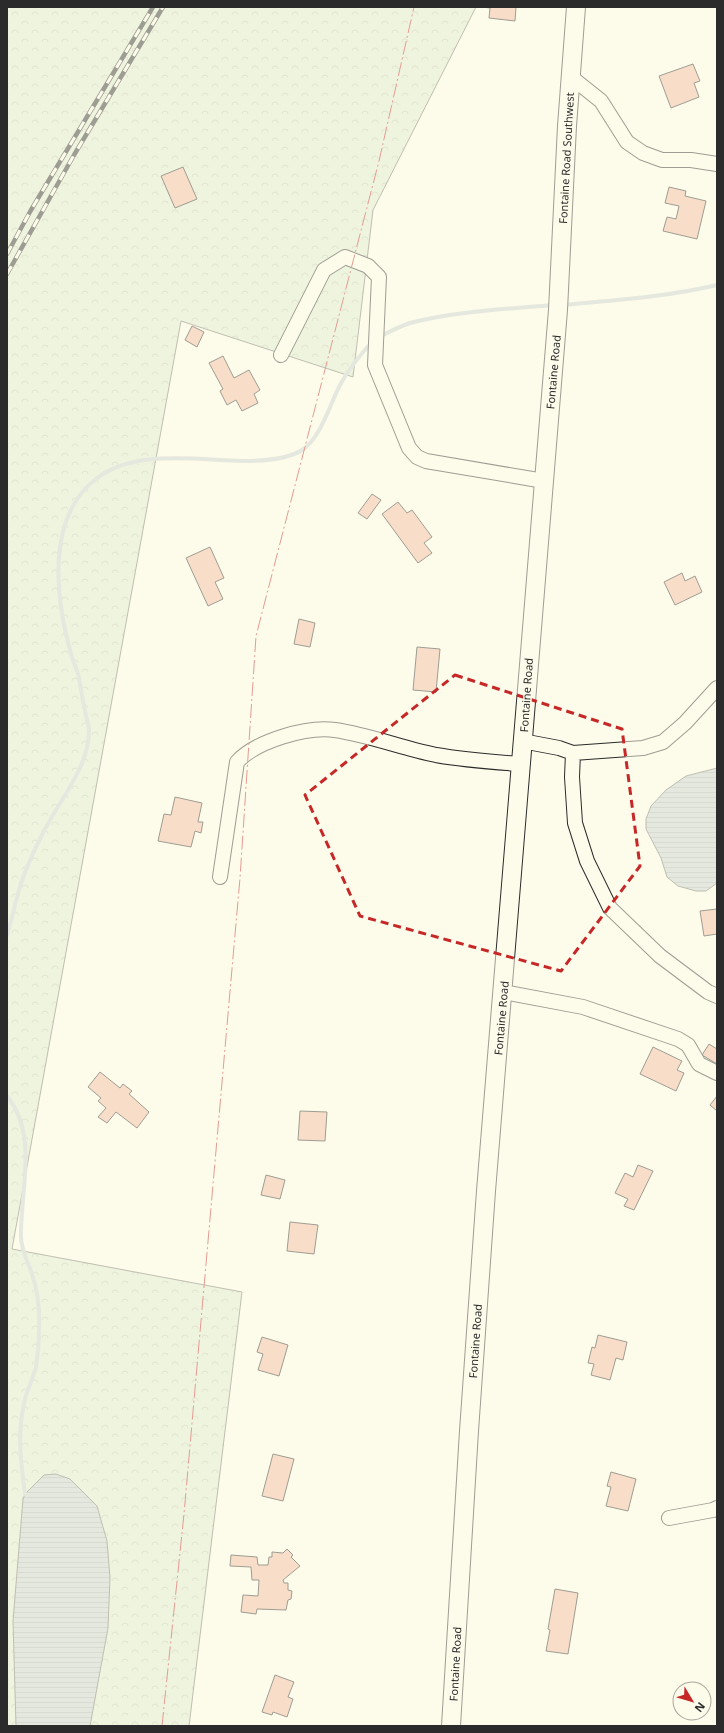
<svg xmlns="http://www.w3.org/2000/svg" width="724" height="1733" viewBox="0 0 724 1733" font-family="'Noto Sans',sans-serif">
  <defs>
    <pattern id="forest-crowns" width="20" height="18" patternUnits="userSpaceOnUse"><rect width="20" height="18" fill="#deebd1"/><path d="M2 6a3 3 0 1 1 6 0M12 15a3 3 0 1 1 6 0" fill="none" stroke="#bfcab4"/></pattern>
    <pattern id="water-rules" width="6" height="5" patternUnits="userSpaceOnUse"><rect width="6" height="5" fill="#c7d0d0"/><path d="M0 2.5h6" fill="none" stroke="#abb3b3"/></pattern>
  </defs>
  <rect width="100%" height="100%" fill="#fdfbea"/>
  <!-- forest -->
  <path fill="url(#forest-crowns)" stroke="#74746e" d="M7 7H476L373 210 353 377 181 321 12 1249 242 1292 189 1726H7Z"/>
  <!-- water -->
  <path fill="url(#water-rules)" stroke="#74746e" d="M717 768V883L706 891H696L678 886 667 877 661 858 646 829V819L651 806 666 790 686 776Z
    M56 1474 70 1479 97 1506 107 1541 110 1578 108 1628 90 1726H16L13 1621 23 1499 25 1494 44 1475Z"/>
  <g fill="none" stroke-linecap="round" stroke-linejoin="round">
    <!-- stream -->
    <path stroke="#c7d0d0" stroke-width="4" d="M563 305C615 300 666 297 717 285
      M379 337C389 332 400 326 410 323 454 311 509 309 554 305
      M7 935C12 919 15 903 20 887 25 869 33 853 41 837 56 804 89 769 89 731 89 725 86 717 85 711 82 699 81 686 78 674 76 667 73 661 71 654 56 600 45 518 96 479 133 449 197 460 242 461 260 461 287 460 302 450 321 438 330 404 340 385 348 370 360 355 372 342
      M7 1096C39 1136 20 1190 21 1237 21 1250 28 1262 32 1274 38 1292 40 1311 39 1331 39 1343 38 1355 36 1367 33 1379 26 1391 24 1404 17 1435 21 1463 25 1494"/>
  </g>
  <!-- building -->
  <path fill="#f2b8a0" stroke="#2b2b2b" d="M483 7H516L515 21 489 18 490 8Z
    M693 64 700 81 694 83 699 97 671 108 659 76Z
    M183 167 197 199 175 208 161 176Z
    M669 187 686 191 685 196 706 201 697 239 663 231 667 217 676 219 679 206 665 203Z
    M192 326 204 332 197 347 185 340Z
    M223 356 234 378 249 370 260 390 254 394 258 403 242 411 236 400 227 405 220 391 223 389 209 363Z
    M372 494 381 500 367 519 358 513Z
    M398 502 407 513 412 510 432 537 424 543 432 553 418 563 382 514Z
    M210 547 224 578 215 582 223 599 208 606 186 558Z
    M682 573 685 581 695 576 702 592 675 605 664 582Z
    M299 619 315 623 310 647 294 644Z
    M417 647 440 649 436 692 413 690Z
    M175 797 202 803 198 822H203L201 833 195 831 191 847 158 841 164 814 171 815Z
    M717 909V934L704 936 700 911Z
    M709 1044 717 1049V1064L702 1055Z
    M653 1047 682 1061 677 1070 684 1073 676 1091 640 1074Z
    M100 1072 120 1088 123 1084 132 1091 129 1094 149 1112 137 1128 116 1112 107 1123 98 1117 106 1108 98 1101 101 1098 88 1087Z
    M717 1096V1111L710 1105Z
    M300 1111 327 1112 325 1141 298 1140Z
    M638 1165 653 1171 634 1210 624 1206 628 1199 615 1193 625 1173 633 1177Z
    M266 1175 285 1180 280 1199 261 1195Z
    M290 1222 318 1225 314 1254 287 1251Z
    M598 1335 627 1342 623 1360 616 1358 610 1380 591 1375 594 1364 588 1363 592 1347 595 1348Z
    M262 1337 288 1345 279 1376 258 1370 263 1354 257 1352Z
    M273 1454 294 1459 283 1501 262 1496Z
    M611 1472 636 1479 628 1511 606 1506 611 1487 607 1486Z
    M287 1549 293 1555 291 1557 300 1566 283 1580 284 1583H288V1590L292 1591 291 1599 288 1600 286 1610 257 1609 256 1614 241 1612 243 1595 258 1596 259 1580H252L251 1567 230 1566 231 1555 257 1557 258 1565H268L269 1557H272V1552L283 1553Z
    M555 1589 578 1593 568 1654 546 1651 550 1630 548 1629Z
    M275 1675 294 1682 288 1697 293 1699 287 1717 273 1712 272 1715 262 1712Z"/>
  <g fill="none" stroke-linecap="round" stroke-linejoin="round">
    <!-- minor casing -->
    <g stroke="#2b2b2b" stroke-width="16">
      <path id="minor" d="M571 77 601 101 627 142 643 153 662 160H691L717 164
        M281 355 324 270 345 257 368 266 379 277 375 365 409 448 417 457 426 461 544 481
        M522 741 559 748 573 753 572 777 575 823 587 861 610 908 660 956 708 992 717 996
        M573 753 643 748 663 742 685 723 717 688
        M220 877 237 762C256 741 307 726 335 730 369 735 402 748 436 755 464 760 492 762 520 764
        M503 992 583 1007 678 1039 688 1045 699 1064 717 1073
        M669 1518 713 1510 717 1508"/>
    </g>
    <!-- major casing -->
    <g stroke="#2b2b2b" stroke-width="20">
      <path id="major" d="M451 1726 469 1431 486 1191 558 310 567 126 576 7"/>
    </g>
    <!-- minor -->
    <use href="#minor" stroke="#fdfbea" stroke-width="14"/>
    <!-- major -->
    <use href="#major" stroke="#fdfbea" stroke-width="18"/>
    <!-- rail casing -->
    <g stroke="#2b2b2b" stroke-width="4.5">
      <path id="rail" d="M7 254 31 210 153 7
        M7 274 74 155 163 7"/>
    </g>
    <!-- rail -->
    <use href="#rail" stroke="#fdfbea" stroke-width="3" stroke-dasharray="9" stroke-linecap="butt"/>
    <!-- power -->
    <path stroke="#c62828" stroke-width="1" stroke-dasharray="14 3 2 3" stroke-linecap="butt" d="M162 1726 184 1514 240 878 256 636 379 161 414 7"/>
  </g>
  <!-- marked area -->
  <path d="M0 0H724V1733H0ZM455 675 622 729 640 866 561 971 360 916 305 795Z" fill="#fdfbea" fill-opacity=".55" fill-rule="evenodd"/>
  <path fill="none" stroke="#c62828" stroke-width="3" stroke-dasharray="8 5" stroke-linejoin="round" d="M455 675 622 729 640 866 561 971 360 916 305 795Z"/>
  <g text-anchor="middle" dominant-baseline="central" stroke-width="3" stroke-linejoin="round" paint-order="stroke">
    <!-- street labels -->
    <g font-size="11" fill="#2b2b2b" stroke="#fdfbea">
      <text transform="translate(566 158) rotate(-87)">Fontaine Road Southwest</text>
      <text transform="translate(553 372) rotate(-85)">Fontaine Road</text>
      <text transform="translate(526 695) rotate(-86)">Fontaine Road</text>
      <text transform="translate(501 1018) rotate(-85)">Fontaine Road</text>
      <text transform="translate(475 1341) rotate(-86)">Fontaine Road</text>
      <text transform="translate(455 1664) rotate(-87)">Fontaine Road</text>
    </g>
  </g>
  <!-- border -->
  <rect width="724" height="1733" fill="none" stroke="#2b2b2b" stroke-width="16"/>
  <!-- north arrow -->
  <g transform="translate(692 1701) rotate(128)"><circle r="19" fill="#fdfbea" stroke="#a9a89e"/>
  <path d="M0-3L7 15L0 10L-7 15Z" fill="#c62828"/>
  <text y="-6" font-size="11" font-weight="bold" text-anchor="middle" fill="#2b2b2b">N</text>
  </g>
</svg>
